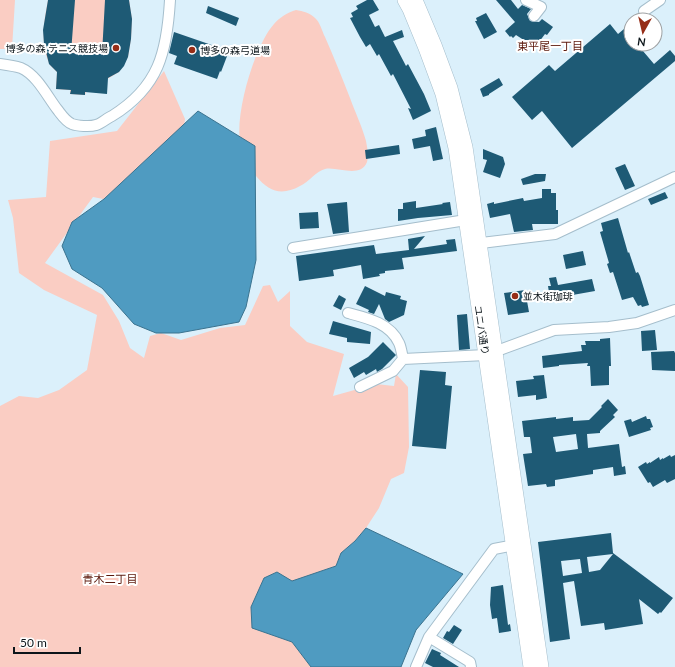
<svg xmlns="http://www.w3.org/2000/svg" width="675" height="667" viewBox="0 0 675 667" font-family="Lato,'Noto Sans JP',sans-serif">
  <rect width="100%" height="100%" fill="#dbf0fb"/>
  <!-- green -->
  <path fill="#facdc3" d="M0 0H15L12 49H0Z
    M48 0H129L132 19 131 39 128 57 119 72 86 92 85 95 70 94V90L56 89 57 72C54 69 50 66 49 63 40 43 44 20 48 0Z
    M296 10C303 11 310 13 315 18 320 22 322 31 325 37 334 57 342 78 350 98 355 112 362 126 366 141 367 147 369 155 367 162 360 179 337 166 325 169 316 171 309 182 300 186 282 196 269 192 256 176 253 173 248 169 246 165 244 160 243 153 241 147 233 119 254 46 274 24 279 18 288 12 296 10Z
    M164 71 185 119 179 172 140 206 93 197 45 263 103 295 119 321 130 348 144 358 150 336 161 333 181 340 220 328 245 325 263 286 270 285 278 302 290 291V326L307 342 344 354 333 396 376 384 394 386 396 374 408 387 409 447 404 473 391 479 379 508 366 528 355 541 341 553 336 566 292 582 277 572 264 578 251 607 252 628 292 642 311 667H0V406L19 396 38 398 59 390 87 370 97 315 44 290 19 273 13 218 8 200 46 197 50 141 117 131Z"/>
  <!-- water -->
  <path fill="#4f9bc1" stroke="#3b738f" d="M198 111 255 146 256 260 246 307 239 322 179 333H156L134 324 102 288 72 269 62 246 72 222 104 199Z
    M366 528 463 574 416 630 401 667H311L292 642 252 628 251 607 264 578 277 572 292 581 336 566 341 553 355 541Z"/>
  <!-- building -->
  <path fill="#1e5a75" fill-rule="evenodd" d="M48 0H75L71 53 102 54 105 0H129L132 19 131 39 128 57 124 66 119 72 108 78 107 94 85 92V95L70 94 71 90 56 89 57 72 49 64 44 44 43 30Z
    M367 0H373L379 10 369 15 375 27 379 25 385 37 402 30 404 37 393 41 406 66 408 64 424 94 431 111 413 120 408 108 411 109 393 74 391 76 379 54 377 56 370 44 366 47 360 37 350 18 353 17 351 13 358 9 356 6Z
    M496 0H511L518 9 522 5 531 9 527 14 530 21 539 22 542 19 553 27 547 35 545 34 539 42 537 40 533 46 516 35 513 38 511 36 510 37 505 31 515 22Z
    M208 6 239 18 236 26 206 13Z
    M486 13 497 32 484 39 475 21H477L476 18Z
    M610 24 618 34 624 29 631 37V44H637L654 64 670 50 675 56V61L572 148 542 111 532 120 512 97 549 65 555 71Z
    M174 32 229 51 221 72 220 71 217 79 174 64 177 56 169 53Z
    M499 78 503 85 489 94V95L483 97 480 89Z
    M436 127 443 159 433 161 430 146 414 149 412 139 426 136 425 130Z
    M399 145 400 154 366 159 365 150Z
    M483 149 503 157 505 164 500 178 483 172 487 160 483 159Z
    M625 164 635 186 625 190 615 168Z
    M535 174H546L545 181 523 185 521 179Z
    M542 189H551V193H556V210H558V224H532L533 230 514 232 510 214 490 218 487 204 494 202V204L523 198 524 201 542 198Z
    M665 192 668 198 651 205 648 199Z
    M416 201V208L443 204 442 203 450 202 452 215 418 218 398 221V209H403V203Z
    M347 202 349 232 333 234 327 204Z
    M318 212 319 228 300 229 299 213Z
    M618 218 628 253 629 252 636 273 638 272 640 276 649 305 642 307 641 305 638 306 633 297 622 300 613 272 610 273 607 264 609 263 600 232 603 231 601 223Z
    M425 236 414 249 447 244 446 240 455 239 457 251 402 258 404 269 385 271V273L379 274 380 276 363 279 361 265 333 270 334 276 299 281 296 256 374 245 376 254 409 250 408 239Z
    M583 251 586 265 566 269 563 255Z
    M556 277 558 285 592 279 595 291 550 299 548 286H551L549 278Z
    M365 286 385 296 386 292 401 296 400 299 407 301 404 315 389 322 385 319 379 304 374 314 368 312 369 310 356 304Z
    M525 290 529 312 508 315 504 293Z
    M339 295 346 299 341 310 333 306Z
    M467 314 470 349 459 350 457 315Z
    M333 321 371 332 370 344 347 342V338L329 334Z
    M655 330 657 350 642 351 641 331Z
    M610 338 611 366H609V385L591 386 590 366H587L588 363 559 365V366L543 368 542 356 582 351 581 345H586L585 341H600V339Z
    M383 342 396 355 382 369 377 372 376 369 366 375 364 372 354 378 349 368 368 357Z
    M674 351 675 353V371L652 370 651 352Z
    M420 370 446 372 445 385 452 386 446 449 412 446Z
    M544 375 547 398 536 400V395L518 397 516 381 534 379 533 376Z
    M608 399 618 410 613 415 615 417 600 431V433L587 434 588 448 619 444 622 467 625 466 626 474 614 476 613 467 593 470V474L555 480V486L547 487 546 484 528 486 523 454 532 453 530 437H524L522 421 556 417V419L573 417V421L589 420 602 407 601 406ZM576 434 578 449 556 452 553 437Z
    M646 416 647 419H650L653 427 650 428 651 430 629 437 624 421 631 419 632 422Z
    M670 455 671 457 675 455V479L667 483 665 480 653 487 650 482 648 483 638 467 646 462 647 464 650 462V463L659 457 660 460 663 458V459Z
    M611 533 613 553 673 598 661 613 660 612 658 614 639 599 643 624 605 630 604 623 581 626 574 581 563 583 570 639 550 642 538 542ZM613 554 600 570 589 572 587 557ZM580 559 582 573 563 576 561 561Z
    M503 585 508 625 510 624 511 631 499 633 497 618 492 619 490 605 491 587Z
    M454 625 462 630 453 644 443 638 447 631 449 632Z
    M432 649 441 653 440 655 459 667H433L425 663Z"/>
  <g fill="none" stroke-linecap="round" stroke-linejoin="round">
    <!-- minor casing -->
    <g stroke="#a5becc" stroke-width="12">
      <path id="minor" d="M526 0 541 7 534 16
        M644 11 660 0
        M0 64C7 65 14 66 21 68 37 75 47 96 57 109 61 114 65 121 72 124 77 126 90 127 96 125 101 124 107 118 112 116 159 87 167 52 170 0
        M473 244 555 234 675 177
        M293 248 472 219
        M348 313C367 318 390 323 399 343 401 347 402 354 403 359
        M360 387 393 371 403 359 486 355 554 330 609 327 637 323 675 310
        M429 637 470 662 471 667
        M416 667 429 637 494 549 519 544"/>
    </g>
    <!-- tertiary casing -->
    <g stroke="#a5becc" stroke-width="14">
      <path id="tertiary" d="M404 0 409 9 425 48 442 94 455 148 530 667
        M416 0 435 45 451 88 466 147 542 667"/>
    </g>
    <!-- minor -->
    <use href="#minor" stroke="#fff" stroke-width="10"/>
    <!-- tertiary -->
    <use href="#tertiary" stroke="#fff" stroke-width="13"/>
  </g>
  <!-- markers -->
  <g fill="#962d17" stroke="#fff" stroke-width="1.5">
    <circle cx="116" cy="48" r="4"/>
    <circle cx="192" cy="50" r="4"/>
    <circle cx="515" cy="296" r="4"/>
  </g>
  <g text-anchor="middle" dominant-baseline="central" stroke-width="4" stroke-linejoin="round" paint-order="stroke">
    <!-- poi labels -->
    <g font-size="10" fill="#0c151a" stroke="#fff" text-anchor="start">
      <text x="108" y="48" text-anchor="end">博多の森 テニス競技場</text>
      <text x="200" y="50">博多の森弓道場</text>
      <text x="523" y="296">並木街珈琲</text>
    </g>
    <!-- street labels -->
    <g font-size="10" fill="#0c151a" stroke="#fff">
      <text transform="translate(482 330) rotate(81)">ユニバ通り</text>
    </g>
    <!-- neighbourhood labels -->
    <g font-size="11" fill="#5c190c" stroke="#fff">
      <text x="550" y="45">東平尾一丁目</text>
      <text x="110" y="578">青木二丁目</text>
    </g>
  </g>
  <!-- north arrow -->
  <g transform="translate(643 32) rotate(188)"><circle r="19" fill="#ffffff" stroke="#9ea1a3"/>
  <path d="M0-3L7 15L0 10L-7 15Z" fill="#962d17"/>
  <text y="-6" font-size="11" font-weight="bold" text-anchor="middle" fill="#0c151a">N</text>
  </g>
  <!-- scale -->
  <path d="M14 647v6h66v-6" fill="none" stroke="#0c151a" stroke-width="2"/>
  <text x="20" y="647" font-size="12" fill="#0c151a" stroke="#ffffff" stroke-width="3" paint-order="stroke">50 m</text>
</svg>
